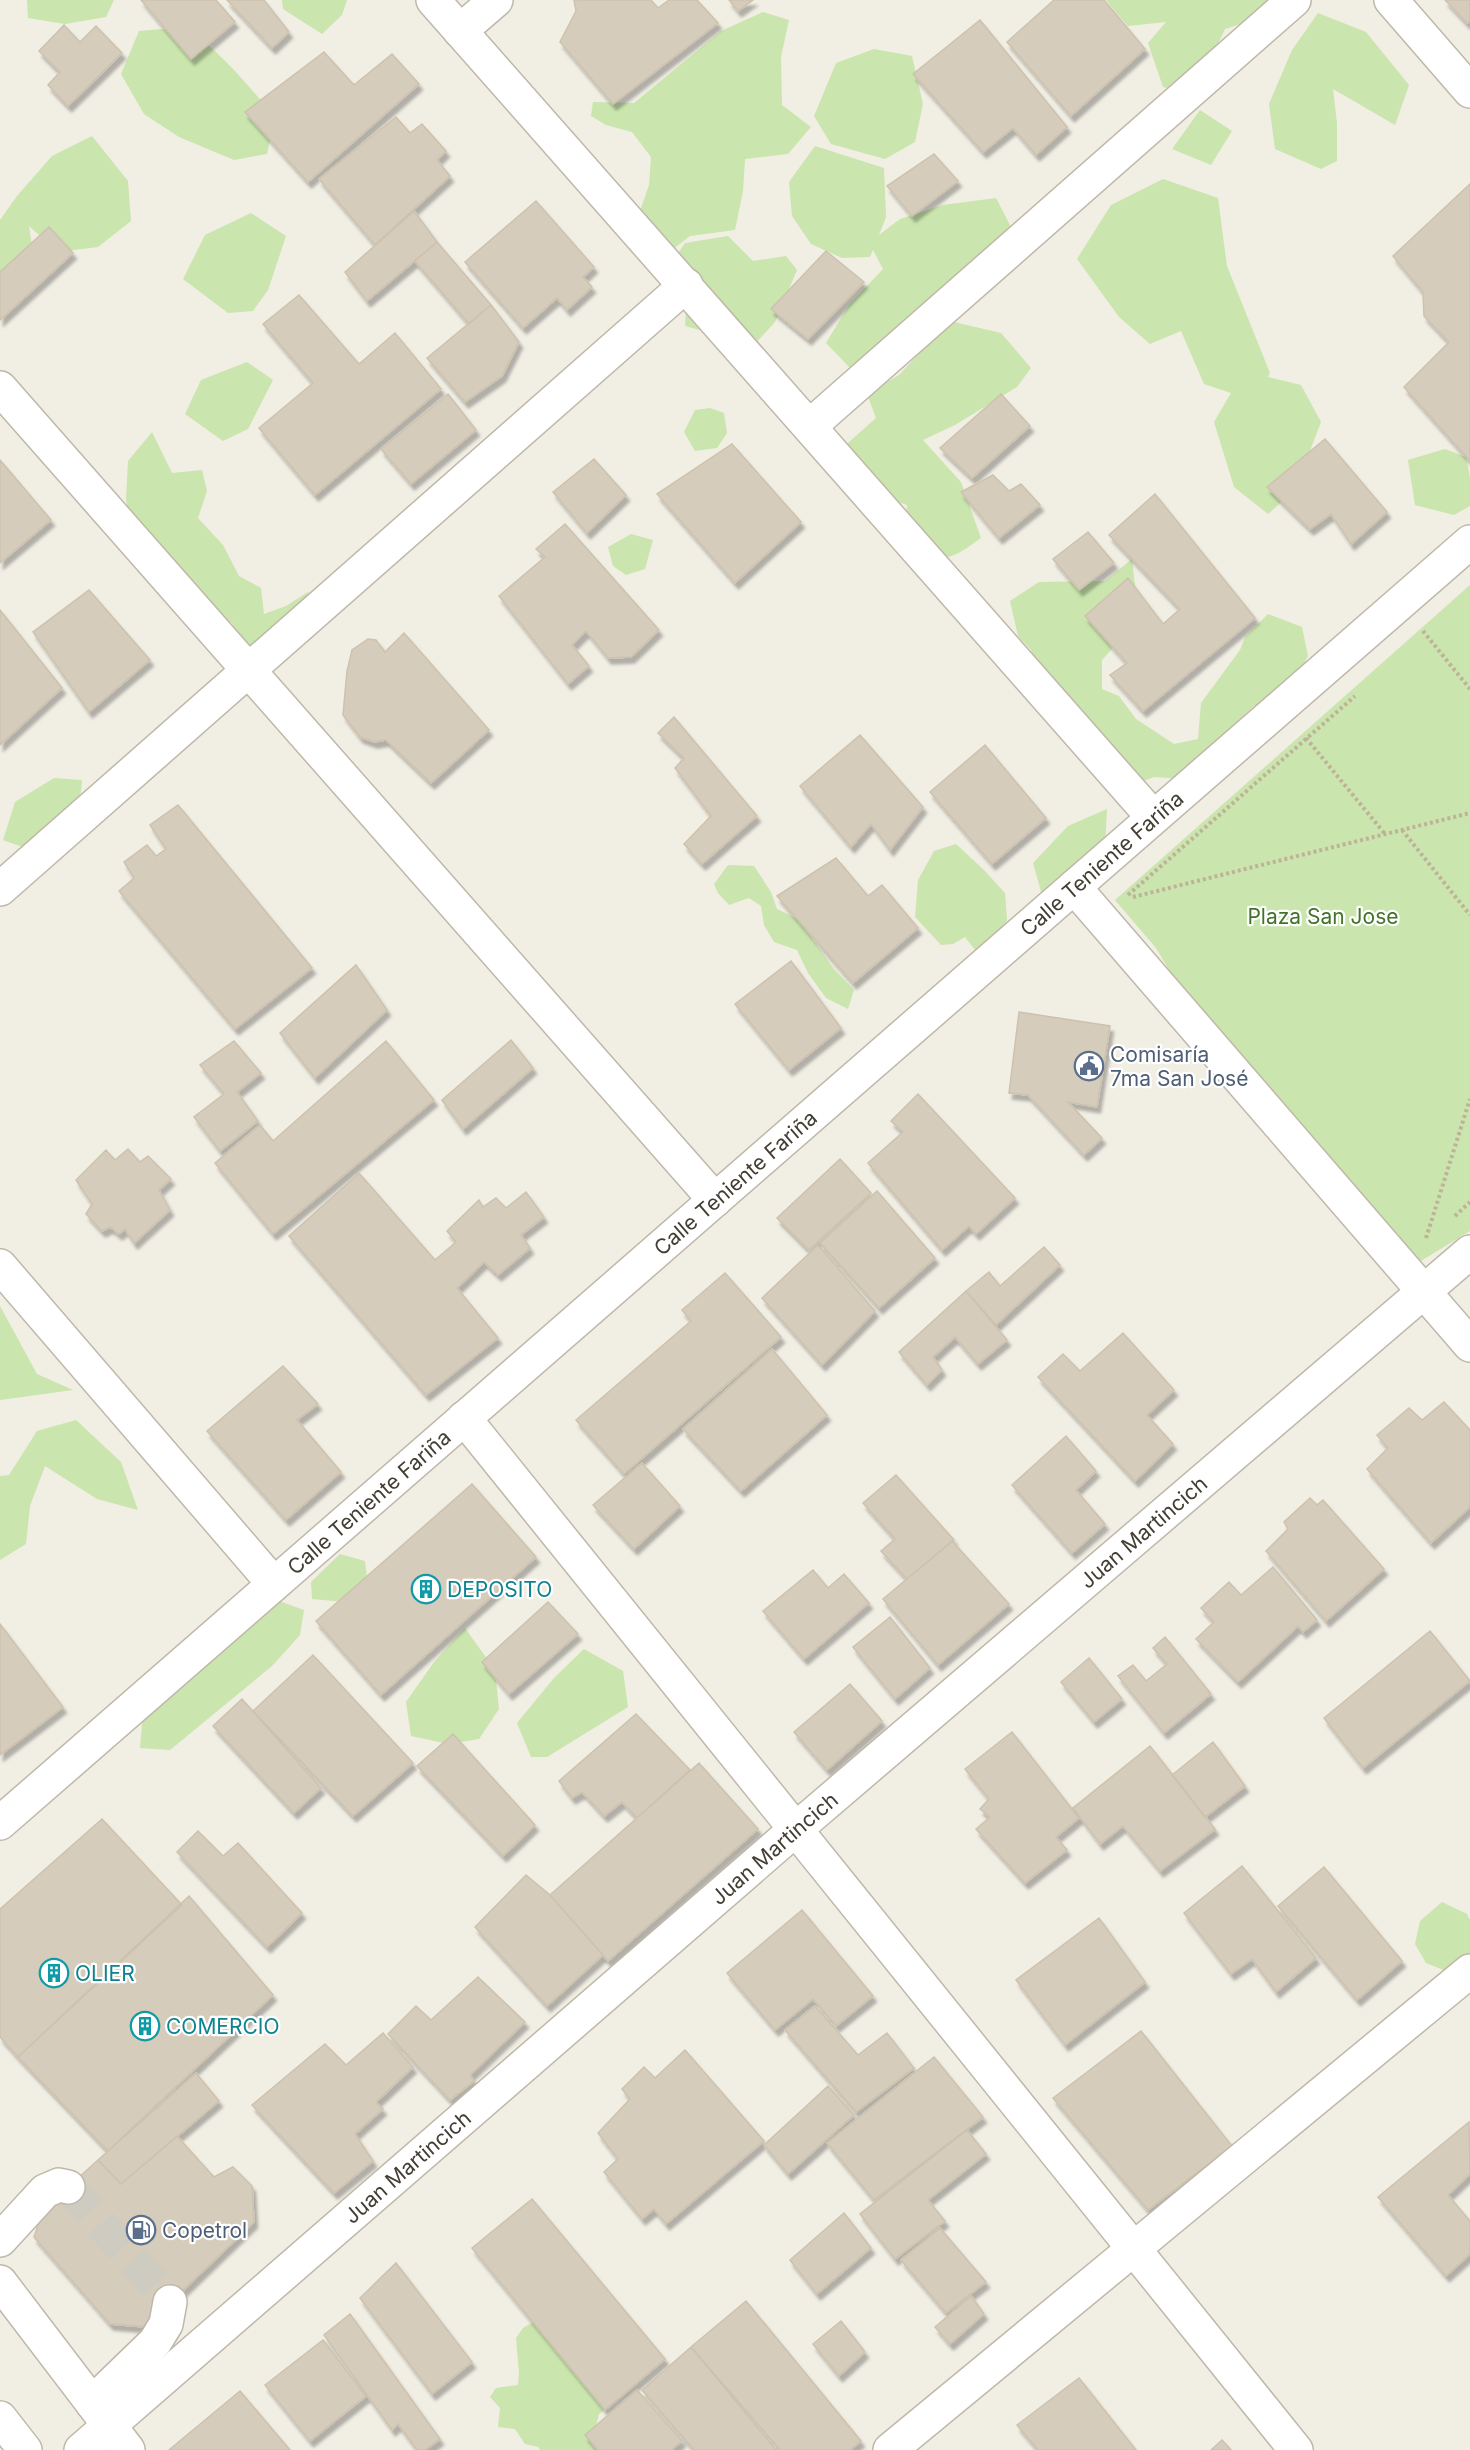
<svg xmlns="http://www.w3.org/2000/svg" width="1470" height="2450" viewBox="0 0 1470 2450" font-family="Inter,sans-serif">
  <defs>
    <filter id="shadow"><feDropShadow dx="3.5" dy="6" stdDeviation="1.5" flood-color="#0004"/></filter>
  </defs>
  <rect width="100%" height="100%" fill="#f1eee4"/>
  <!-- green -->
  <path fill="#cae5ad" d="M27 0H114L106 17 65 24 28 18Z
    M282 0H347L342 15 322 34 283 9Z
    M1106 0H1279L1253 20 1225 29 1214 52 1176 90 1163 87 1148 43 1166 22 1128 26Z
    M763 12 789 20 781 57 782 105 811 127 788 154 745 159 743 191 735 230 690 236 672 250 639 214 649 185 651 157 632 132 606 125 591 116 593 102 634 103 721 31Z
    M1318 13 1366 32 1409 85 1395 125 1333 89 1337 123V161L1321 169 1275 149 1269 104 1292 50Z
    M186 27C221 53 248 84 275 118L267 154 234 160 179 137 144 114 121 74 139 31Z
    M874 49 912 56 923 104 915 142 885 159 831 144 814 116 836 63Z
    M1200 110 1232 131 1211 165 1172 149Z
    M92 136 128 181 131 221 98 247 58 252 29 226 35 267 0 296V220L17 196 52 156Z
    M815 146 884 168 886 217 879 235 900 219 943 205 996 198 1012 229 853 371 826 343 849 305 883 269 873 250 870 257 842 258 811 244 792 216 789 182Z
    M1163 179 1218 198 1227 266 1270 373 1268 377 1301 385 1321 422 1295 490 1268 514 1234 487 1214 422 1231 393 1204 384 1181 331 1150 344 1119 317 1077 259 1111 205Z
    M251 213 286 236 268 290 253 311 228 313 183 279 205 235Z
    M728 236 753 261 786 256 797 270 775 322 754 345 685 326 687 293 673 261 685 243Z
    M954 322 1001 333 1031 368 1017 387 955 425 923 440 961 482 981 538C943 566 943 561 905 537L907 505 863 490 840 450 876 418 867 394 899 375 926 346Z
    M247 362 273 380 248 429 223 441 185 414 201 380Z
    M710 408 724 413 727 433 717 448 695 451 684 432 695 410Z
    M152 432 172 473 202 470 207 491 198 518 223 545 239 576 261 588 264 614 286 606 308 592 319 620 245 649 232 623 215 615 131 545 126 498 128 461Z
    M1445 449 1466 457 1470 477V506L1454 515 1415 505 1408 460Z
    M631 534 653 540 645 569 626 575 613 566 608 547Z
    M1132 559 1135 586 1097 616 1121 639 1102 660V689L1119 696 1136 719 1174 744 1198 739 1201 703 1240 650 1245 637 1268 614 1302 627 1308 656 1289 692 1254 706 1219 738 1210 758 1184 779 1154 777 1125 788 1038 682 1031 650 1018 636 1010 601 1039 582 1105 581Z
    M1470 585V1231L1416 1264 1186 998 1156 948 1115 900Z
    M54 778 82 780 77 830 56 859 3 840 15 802Z
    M1107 809 1105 847 1097 889 1071 909 1042 895 1033 863 1068 826Z
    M956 844 984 870 1005 893 1007 920 996 949 975 950 965 937 953 944 941 945 915 917 918 880 934 851Z
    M728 865 754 866 771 892 777 909 798 919 834 969 854 990 848 1009 826 998 808 973 797 950 774 942 764 925 761 906 749 898 729 905 718 893 714 884Z
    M0 1306 37 1374 73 1390 0 1400Z
    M76 1420 121 1462 138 1510 97 1499 45 1466 30 1506 26 1544 0 1560V1476L9 1475 37 1431Z
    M340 1554 365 1561 368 1585 346 1602 312 1599 311 1582Z
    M279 1601 304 1610 300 1635 272 1666 170 1750 140 1748 143 1711 210 1662Z
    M465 1628 495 1670 499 1709 479 1739 448 1744 411 1736 406 1702 434 1662Z
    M584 1649 623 1671 628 1707 547 1757H531L517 1723 554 1678Z
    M1442 1902 1467 1914 1470 1920V1958L1451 1973 1426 1963 1415 1944 1420 1921Z
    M542 2317 597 2375 617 2401 599 2414 594 2434 605 2450H540L538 2447 525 2444 515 2429 498 2427 500 2408 490 2397 496 2388 518 2385 519 2373 516 2338 523 2328Z"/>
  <!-- building -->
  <path fill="#d6ccbc" stroke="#cdc2ad" stroke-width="1.5" filter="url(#shadow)" d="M141 0H216L235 22 191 59Z
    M227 0H264L289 32 272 48Z
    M574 0H651L658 8 669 0H697L718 23 613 104 560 42 576 11Z
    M729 0H753L738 11Z
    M1054 0H1104L1145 49 1071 116 1007 42Z
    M1445 0H1470V21L1467 23Z
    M980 20 1067 127 1036 155 1013 128 983 152 913 74Z
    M64 25 80 42 96 26 122 53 68 106 48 85 60 72 39 51Z
    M324 52 354 85 392 54 419 84 308 182 245 112Z
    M396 117 410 133 422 124 446 151 437 160 450 176 375 245 319 179Z
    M934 154 958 181 912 216 887 186Z
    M1470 184V461L1404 387 1449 342 1424 316 1423 292 1393 256Z
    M536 201 594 267 583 277 592 287 567 310 557 298 523 328 465 262Z
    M414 211 437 242 367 301 345 272Z
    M49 227 73 253 0 320V272Z
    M437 242 491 305 469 324 415 261Z
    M826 251 864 282 808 339 771 309Z
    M299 295 359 364 395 333 441 389 315 495 259 428 313 383 263 324Z
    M491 305 519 342 502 376 465 402 427 358Z
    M448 394 476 430 411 484 381 449Z
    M1001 394 1030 426 972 478 940 448Z
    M1325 439 1387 512 1351 544 1331 514 1310 529 1267 487Z
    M732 444 801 522 735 583 657 494Z
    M594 459 626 495 587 533 553 492Z
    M0 460 51 520 0 563Z
    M993 475 1009 491 1021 484 1040 505 999 538 961 492Z
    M1155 494 1255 618 1143 711 1110 675 1127 663 1085 616 1128 578 1163 624 1180 609 1109 535Z
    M565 524 659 630 631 657 608 658 586 631 572 645 589 666 568 684 499 596 545 557 536 549Z
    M1088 532 1114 563 1079 590 1053 559Z
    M89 590 150 660 89 712 33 632Z
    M0 610 62 688 0 745Z
    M404 633 489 730 431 783 386 740 374 742 360 737 343 715 347 671 352 650 368 639 376 640 385 652Z
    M674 717 757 816 702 864 684 844 711 816 675 768 684 758 658 733Z
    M860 735 923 807 890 850 871 824 851 847 800 786Z
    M985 745 1046 818 992 864 930 792Z
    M178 805 312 968 235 1029 119 891 134 878 124 862 147 845 156 856 166 849 150 825Z
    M836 858 868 896 882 885 918 928 853 983 777 896Z
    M791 961 841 1028 789 1070 735 1004Z
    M356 965 387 1010 315 1078 280 1033Z
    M1019 1012 1110 1026 1097 1107 1068 1102 1102 1138 1084 1155 1028 1095 1009 1093Z
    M511 1040 533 1068 463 1129 442 1100Z
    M234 1041 261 1073 237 1092 258 1121 220 1151 194 1117 224 1094 200 1065Z
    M386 1041 434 1100 273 1234 215 1163 260 1125 273 1141Z
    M918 1094 1015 1198 976 1234 969 1226 942 1250 868 1163 903 1132 891 1121Z
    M128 1149 140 1162 148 1156 171 1179 159 1190 170 1210 134 1243 125 1229 119 1234 110 1227 102 1231 86 1214 92 1204 76 1180 106 1150 115 1160Z
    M840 1159 871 1193 809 1250 777 1218Z
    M359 1173 435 1260 456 1242 447 1231 479 1200 483 1207 496 1198 506 1208 526 1192 544 1217 521 1235 530 1248 498 1275 484 1262 457 1288 498 1338 426 1395 289 1236Z
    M877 1191 935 1258 879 1308 820 1243Z
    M818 1245 875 1311 822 1365 762 1298Z
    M1044 1247 1060 1265 996 1325 966 1291 989 1272 1000 1286Z
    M725 1273 781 1337 624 1474 576 1420 691 1321 682 1310Z
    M966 1291 1007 1340 978 1364 955 1337 933 1357 942 1370 927 1385 899 1352Z
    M1123 1333 1174 1390 1147 1415 1173 1444 1135 1481 1038 1377 1063 1354 1080 1371Z
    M772 1349 827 1415 741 1491 683 1429Z
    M283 1366 318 1404 297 1420 341 1472 286 1520 207 1431Z
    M1444 1402 1470 1430V1507L1431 1543 1367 1469 1388 1448 1377 1435 1409 1408 1422 1420Z
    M1066 1436 1096 1471 1076 1490 1105 1524 1072 1553 1012 1485Z
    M642 1463 680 1506 634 1549 593 1505Z
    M896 1475 954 1540 907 1579 881 1551 895 1539 863 1503Z
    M472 1484 536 1557 381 1695 316 1621Z
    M1310 1498 1317 1505 1323 1500 1384 1569 1326 1621 1266 1551 1288 1529 1284 1522Z
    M952 1541 1009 1604 938 1665 883 1599Z
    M1273 1567 1317 1620 1303 1632 1298 1626 1238 1682 1196 1639 1214 1622 1201 1608 1229 1582 1241 1595Z
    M813 1570 828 1588 844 1574 869 1603 804 1659 763 1611Z
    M548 1602 578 1634 509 1694 482 1662Z
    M890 1617 930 1668 895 1699 853 1647Z
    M0 1624 63 1707 0 1755Z
    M1430 1631 1470 1681 1363 1768 1324 1718Z
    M1165 1637 1211 1694 1164 1733 1118 1676 1133 1665 1146 1681 1167 1664 1153 1648Z
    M313 1655 413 1763 353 1816 253 1711Z
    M1089 1658 1122 1699 1094 1722 1061 1682Z
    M850 1684 882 1721 827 1770 794 1732Z
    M242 1699 321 1788 294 1813 213 1726Z
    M636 1714 690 1770 637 1818 622 1802 604 1816 582 1792 572 1798 559 1781Z
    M1012 1732 1079 1818 1056 1837 1067 1850 1025 1883 976 1829 990 1817 980 1809 989 1799 965 1769Z
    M453 1734 535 1825 503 1856 417 1766Z
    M1213 1742 1245 1786 1205 1817 1172 1775Z
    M1150 1746 1215 1829 1160 1871 1123 1826 1100 1844 1073 1808Z
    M699 1763 758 1829 608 1961 550 1895Z
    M102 1819 182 1905 18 2057 0 2037V1909Z
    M198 1831 223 1856 238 1843 302 1913 267 1947 177 1852Z
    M1242 1866 1316 1958 1276 1992 1252 1959 1231 1974 1184 1913Z
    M1324 1867 1402 1961 1357 2000 1278 1906Z
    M526 1875 550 1895 603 1955 547 2006 475 1927Z
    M189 1896 273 1995 108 2151 18 2057Z
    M802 1910 873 1996 836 2026 813 1999 775 2030 727 1973Z
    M1099 1918 1145 1982 1065 2045 1016 1980Z
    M478 1977 525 2022 470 2075 474 2081 450 2100 388 2034 416 2006 431 2020Z
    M815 2006 858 2055 887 2033 914 2068 856 2112 785 2030Z
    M1141 2031 1232 2146 1148 2210 1053 2098Z
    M383 2033 413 2067 376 2102 383 2109 355 2134 373 2161 334 2193 252 2105 325 2044 346 2065Z
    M685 2050 764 2141 666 2224 654 2209 642 2219 604 2172 618 2159 598 2133 630 2099 622 2089 644 2067 655 2078Z
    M934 2057 983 2117 874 2200 827 2143Z
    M196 2073 219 2101 121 2184 98 2160Z
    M828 2086 854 2115 788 2174 764 2145Z
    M1469 2122 1470 2174 1448 2195 1470 2221V2254L1446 2276 1378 2197Z
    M967 2130 986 2154 928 2200 945 2221 895 2259 860 2214Z
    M177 2136 214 2177 233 2167 252 2186 254 2222 145 2327 110 2324 34 2237 43 2210 98 2160 121 2184Z
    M532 2199 665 2359 605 2410 472 2248Z
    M844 2213 871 2248 817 2294 790 2260Z
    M940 2228 986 2282 946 2313 901 2260Z
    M396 2263 472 2362 432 2394 360 2298Z
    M971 2296 984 2314 950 2344 935 2327Z
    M746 2301 861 2441 850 2450H780L691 2347Z
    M350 2314 440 2439 425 2450H417L398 2424 392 2430 324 2335Z
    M841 2321 865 2352 839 2376 813 2344Z
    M323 2340 366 2396 310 2441 265 2385Z
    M691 2347 776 2450H694L642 2390Z
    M1079 2378 1136 2450H1038L1017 2425Z
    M637 2390 682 2441 671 2450H598L585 2435Z
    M240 2391 290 2450H169Z
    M1222 2440 1231 2450H1211Z"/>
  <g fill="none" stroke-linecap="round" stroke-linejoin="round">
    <!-- minor-tunnel -->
    <path stroke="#cecbc1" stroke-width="33" stroke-dasharray="33 16" stroke-linecap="butt" d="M68 2187 170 2302"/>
    <!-- minor casing -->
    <g stroke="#bfb8aa" stroke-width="36">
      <g id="minor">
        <path d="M433 0 1153 817"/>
        <path d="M1391 0 1470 91"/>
        <path d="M460 31 496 0"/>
        <path d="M0 388 715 1200"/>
        <path d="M810 426 1294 0"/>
        <path d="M1074 887 1470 1345"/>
        <path d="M0 889 686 285"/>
        <path d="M0 1266 274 1584"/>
        <path d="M464 1418 1296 2450"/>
        <path id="s1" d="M0 1823 1470 542"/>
        <path d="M0 2240 45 2191 59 2185 68 2187"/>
        <path d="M0 2282 128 2450"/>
        <path d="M92 2403 155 2342 166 2324 170 2302"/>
        <path d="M0 2418 25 2450"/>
        <path id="s2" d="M81 2450 796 1829 1470 1252"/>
        <path d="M890 2450 1470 1971"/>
      </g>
    </g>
    <!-- path -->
    <path stroke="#beb298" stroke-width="4" stroke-dasharray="3 3" stroke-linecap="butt" d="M1423 631 1470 689
      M1306 738 1385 834
      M1402 830 1470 915
      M1128 895 1355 696
      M1133 897 1470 813
      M1455 1216 1470 1202
      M1426 1238 1470 1099"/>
    <!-- minor -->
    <use href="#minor" stroke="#fff" stroke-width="33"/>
  </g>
  <!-- icons -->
  <defs>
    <g id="civic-ring" transform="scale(1.5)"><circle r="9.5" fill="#fff" stroke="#5c6f8a" stroke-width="1.5"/><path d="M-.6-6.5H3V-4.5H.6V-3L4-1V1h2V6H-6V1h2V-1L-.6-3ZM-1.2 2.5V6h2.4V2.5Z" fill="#5c6f8a"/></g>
    <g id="building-ring" transform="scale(1.5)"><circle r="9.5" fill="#fff" stroke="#0f9aa8" stroke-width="1.5"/><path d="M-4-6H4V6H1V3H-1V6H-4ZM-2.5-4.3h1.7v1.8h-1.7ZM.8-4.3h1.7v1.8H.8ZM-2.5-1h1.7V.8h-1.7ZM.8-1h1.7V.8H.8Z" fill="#0f9aa8"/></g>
    <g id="fuel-ring" transform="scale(1.5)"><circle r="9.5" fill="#fff" stroke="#5c6f8a" stroke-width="1.5"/><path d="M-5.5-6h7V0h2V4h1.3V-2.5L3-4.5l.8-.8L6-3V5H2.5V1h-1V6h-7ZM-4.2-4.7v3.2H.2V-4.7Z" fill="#5c6f8a"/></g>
  </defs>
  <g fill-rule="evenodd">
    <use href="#civic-ring" x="1089" y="1066"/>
    <use href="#building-ring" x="426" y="1589"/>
    <use href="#building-ring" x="54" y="1973"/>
    <use href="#building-ring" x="145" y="2026"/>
    <use href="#fuel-ring" x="141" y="2230"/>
  </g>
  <g text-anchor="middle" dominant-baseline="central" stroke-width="4.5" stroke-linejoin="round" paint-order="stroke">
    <!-- street labels -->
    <g font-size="21" fill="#433e34" stroke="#fff">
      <text stroke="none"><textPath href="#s1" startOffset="1461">Calle Teniente Fariña</textPath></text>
      <text stroke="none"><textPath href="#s1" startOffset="975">Calle Teniente Fariña</textPath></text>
      <text stroke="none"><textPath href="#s1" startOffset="489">Calle Teniente Fariña</textPath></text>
      <text stroke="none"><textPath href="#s2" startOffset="1404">Juan Martincich</textPath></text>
      <text stroke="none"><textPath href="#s2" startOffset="918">Juan Martincich</textPath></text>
      <text stroke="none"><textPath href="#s2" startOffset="432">Juan Martincich</textPath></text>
    </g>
    <!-- park labels -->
    <g font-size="21" fill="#437329" stroke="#fff">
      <text x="1323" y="916">Plaza San Jose</text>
    </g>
    <!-- service labels -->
    <g font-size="21" fill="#4e5e75" stroke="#fff" text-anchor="start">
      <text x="1110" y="1054">Comisaría<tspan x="1110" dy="24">7ma San José</tspan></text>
      <text x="162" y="2230">Copetrol</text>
    </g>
    <!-- culture labels -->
    <g font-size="21" fill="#0d838f" stroke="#fff" text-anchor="start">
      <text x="447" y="1589">DEPOSITO</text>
      <text x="75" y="1973">OLIER</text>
      <text x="166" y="2026">COMERCIO</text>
    </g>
  </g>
</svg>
